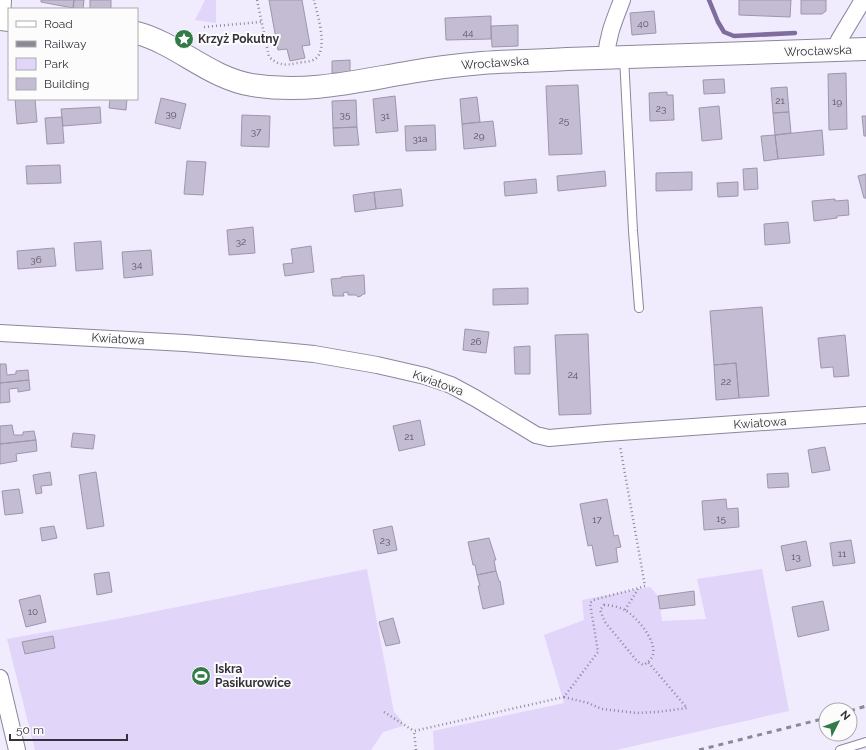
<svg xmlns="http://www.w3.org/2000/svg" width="866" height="750" viewBox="0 0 866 750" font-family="Raleway,sans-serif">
  <rect width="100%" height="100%" fill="#f1ebfe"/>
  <!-- green -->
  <path fill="#e1d5fa" d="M205 0H216V23L195 20Z
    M367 569 394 712 402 721 403 726 383 732 371 750H35L7 639 122 618Z
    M762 569 789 711 616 750H434L433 731 564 703 544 635 584 620 582 600 650 587 658 596 662 621 706 619 697 579Z"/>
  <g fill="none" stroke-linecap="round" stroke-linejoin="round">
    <!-- stream -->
    <path stroke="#7f6d9d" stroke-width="4.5" d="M709 0 718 22 724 32 734 36 795 33"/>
  </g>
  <!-- building -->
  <path fill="#c4bcd3" stroke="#9e96ad" d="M41 0H74L73 8 41 2Z
    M74 0H84L83 9 73 8Z
    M90 0H111V9H90Z
    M269 0H302L310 45 302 46 305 58 290 61 287 49 278 50Z
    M739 0H791L790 17 739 15Z
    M801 0H826V11L822 14H801Z
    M654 11 656 33 632 35 630 13Z
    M491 16V39L446 40 445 18Z
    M518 25V46L492 47 491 26Z
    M350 60V73H332V61Z
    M846 73 847 129 829 130 828 74Z
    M724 79 725 93 704 94 703 80Z
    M578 85 582 154 549 155 546 86Z
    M787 87 789 112 773 113 771 88Z
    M667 92V95H673L674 120 650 121 649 93Z
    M395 96 398 131 376 133 373 99Z
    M477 97 480 122 462 124 460 99Z
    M161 98 186 104 180 129 155 123Z
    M15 99H35L37 122 17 124Z
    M110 99H127L126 110 109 108Z
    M356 100 357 127 333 128 332 101Z
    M719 106 722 139 702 141 699 108Z
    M100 107 101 123 63 126 61 109Z
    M789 112 791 133 775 135 773 113Z
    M242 115 270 116 269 147 241 146Z
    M862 116H866V136H864Z
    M62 117 64 143 47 144 45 118Z
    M493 121 496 146 464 149 462 124Z
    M435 125 436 150 406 151 405 126Z
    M357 127 359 145 334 146 333 128Z
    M822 130 824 155 778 159 775 135Z
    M775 135 778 159 764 161 761 136Z
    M187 161 206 162 203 195 184 194Z
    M60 165 61 183 27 184 26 166Z
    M757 168 758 189 744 190 743 169Z
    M605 171 606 186 558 191 557 176Z
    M692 172V190L656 191V173Z
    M866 174V198H864L858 176Z
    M536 179 537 193 505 196 504 182Z
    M738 182V196L718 197 717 183Z
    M401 189 403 206 376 209 374 192Z
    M374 192 376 209 355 212 353 195Z
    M835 199V201L848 200 849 215 837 216V218L814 221 812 201Z
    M788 222 790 243 765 245 764 224Z
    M253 227 255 253 229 255 227 230Z
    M101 241 103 269 76 271 74 243Z
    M311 246 314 272 285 276 283 264 293 263 291 249Z
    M54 248 56 266 18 269 17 251Z
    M151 250 153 275 124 278 122 252Z
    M364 275 365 294H363L361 296 358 297 356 295H348V292L343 293 344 296H333L331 279 341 278V277Z
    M528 288V304L493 305V289Z
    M762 307 769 396 739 398 736 363 714 365 710 311Z
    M465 329 489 332 486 353 463 350Z
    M588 334 591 414 559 415 555 335Z
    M845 335 849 376 834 377 833 367 821 368 818 338Z
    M530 346V374H515L514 347Z
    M736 363 739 398 716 400 714 365Z
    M0 364H6L7 375 16 374V371L28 370 29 380 0 383Z
    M29 380 30 390 18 392V388L9 389 10 402 0 403V383Z
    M420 420 425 445 399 451 393 426Z
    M12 425 14 435H23V432L34 431 36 440 0 444V426Z
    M73 433 95 435 93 449 71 447Z
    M36 440 37 451 16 454 17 461 0 464V444Z
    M825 447 830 470 812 473 808 450Z
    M50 472 52 485 41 486 42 493 36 494 33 475Z
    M96 472 104 526 87 529 79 475Z
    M788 473 789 487 768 488 767 474Z
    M19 489 23 513 5 515 2 491Z
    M607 499 614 536 618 535 621 547 616 548 618 562 596 566 592 545 588 546 580 504Z
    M726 499 727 509 738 508 739 527 704 530 702 501Z
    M54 526 57 538 42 541 40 528Z
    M392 526 397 550 378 554 373 530Z
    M489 538 496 560H494L496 571 477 575 475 565H473L468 542Z
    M851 540 855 563 833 566 830 543Z
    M806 541 811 566 786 571 781 546Z
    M496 571 499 581H500L504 604 483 609 478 586H480L477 575Z
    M109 572 112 592 97 595 94 574Z
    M694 591 695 605 660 609 658 596Z
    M40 595 46 622 26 627 19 600Z
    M823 601 829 630 798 637 792 607Z
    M393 618 400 643 386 646 379 622Z
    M53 636 55 648 25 654 22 642Z"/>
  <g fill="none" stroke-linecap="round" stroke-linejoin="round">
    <!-- lane casing -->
    <g stroke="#8d869b" stroke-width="10">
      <path id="lane" d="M624 57 633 231 639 308
        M840 750 866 742"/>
    </g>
    <!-- street casing -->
    <g stroke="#8d869b" stroke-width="18">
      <path id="street" d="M2 19 3 0
        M836 50 839 40 863 0
        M606 57C608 34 614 21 622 0
        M0 333 185 343 273 350 314 354 377 365 425 376 451 385 475 398 536 435 549 438 606 433 866 415
        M0 678 17 750"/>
    </g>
    <!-- secondary casing -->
    <g stroke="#8d869b" stroke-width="24">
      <path id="secondary" d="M0 19 9 20
        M137 33C178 44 209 78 252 85 308 94 357 81 411 72 434 68 458 65 482 63 510 61 539 61 567 59 667 55 767 53 866 49"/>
    </g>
    <!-- path -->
    <path stroke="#8e8997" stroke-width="2.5" stroke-dasharray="1 3" stroke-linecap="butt" d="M257 0 269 57C278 65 285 66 297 63 302 62 311 62 315 59 329 50 317 13 314 0
      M204 27 261 22
      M604 605C611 605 619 607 625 610 637 617 659 643 652 657 650 661 647 663 643 665L637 661 605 622 600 610Z
      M625 610 638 589
      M564 697 588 703 602 709 637 713 657 712 687 708 648 662
      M384 712 414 731
      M416 750 414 731 564 697 598 652 590 603 593 600 639 588 645 586 620 446"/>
    <!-- lane -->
    <use href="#lane" stroke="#fff" stroke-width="8"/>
    <!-- street -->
    <use href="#street" stroke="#fff" stroke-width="16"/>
    <!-- secondary -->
    <use href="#secondary" stroke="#fff" stroke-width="22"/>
    <!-- rail -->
    <path stroke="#8d8896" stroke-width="3" stroke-dasharray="5 5" stroke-linecap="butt" d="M850 711 866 706
      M699 750 826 718"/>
  </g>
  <!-- icons -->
  <defs>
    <g id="sight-disc" transform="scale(1)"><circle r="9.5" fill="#327a47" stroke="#fcfcfc"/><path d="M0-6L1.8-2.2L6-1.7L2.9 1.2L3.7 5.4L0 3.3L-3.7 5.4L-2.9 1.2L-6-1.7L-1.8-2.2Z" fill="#fff"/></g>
    <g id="stadium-disc" transform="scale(1)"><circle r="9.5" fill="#327a47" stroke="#fcfcfc"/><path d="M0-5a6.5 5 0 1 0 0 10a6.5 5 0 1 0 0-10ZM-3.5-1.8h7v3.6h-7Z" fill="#fff"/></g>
  </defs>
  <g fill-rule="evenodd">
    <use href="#sight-disc" x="184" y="39"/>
    <use href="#stadium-disc" x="201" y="676"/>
  </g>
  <g text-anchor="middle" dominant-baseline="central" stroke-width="4" stroke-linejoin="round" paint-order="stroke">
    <!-- number labels -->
    <g font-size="10" fill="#585460">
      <text x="643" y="23">40</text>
      <text x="468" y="32">44</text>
      <text x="780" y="100">21</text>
      <text x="837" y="101">19</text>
      <text x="661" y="108">23</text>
      <text x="171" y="113">39</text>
      <text x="345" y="114">35</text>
      <text x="385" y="115">31</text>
      <text x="564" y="120">25</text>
      <text x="256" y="131">37</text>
      <text x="479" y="135">29</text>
      <text x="420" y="138">31a</text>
      <text x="241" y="241">32</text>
      <text x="36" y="259">36</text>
      <text x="137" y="264">34</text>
      <text x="476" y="341">26</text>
      <text x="573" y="374">24</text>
      <text x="726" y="381">22</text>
      <text x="409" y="436">21</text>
      <text x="721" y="518">15</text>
      <text x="597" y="519">17</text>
      <text x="385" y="540">23</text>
      <text x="842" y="553">11</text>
      <text x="796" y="556">13</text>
      <text x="33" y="611">10</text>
    </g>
    <!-- poi labels -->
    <g font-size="12" font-weight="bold" fill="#34313a" stroke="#fcfcfc" text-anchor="start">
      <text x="198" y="39">Krzyż Pokutny</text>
      <text x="215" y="669">Iskra<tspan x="215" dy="14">Pasikurowice</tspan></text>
    </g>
    <!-- street labels -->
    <g font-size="12" fill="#34313a" stroke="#fcfcfc">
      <text transform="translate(818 51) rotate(-2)">Wrocławska</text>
      <text transform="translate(495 63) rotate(-4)">Wrocławska</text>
      <text transform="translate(118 339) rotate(3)">Kwiatowa</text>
      <text transform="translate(438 383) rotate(20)">Kwiatowa</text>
      <text transform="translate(760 423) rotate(-4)">Kwiatowa</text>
    </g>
  </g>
  <!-- legend -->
  <rect x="8" y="8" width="130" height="92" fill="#fcfcfc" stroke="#acabae"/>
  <rect x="16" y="21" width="20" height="6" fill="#ffffff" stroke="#acabae"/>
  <text x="44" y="28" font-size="12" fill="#34313a">Road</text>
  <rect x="16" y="41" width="20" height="6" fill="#8d8896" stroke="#acabae"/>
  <text x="44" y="48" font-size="12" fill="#34313a">Railway</text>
  <rect x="16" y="58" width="20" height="12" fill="#e1d5fa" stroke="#acabae"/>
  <text x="44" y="68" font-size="12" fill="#34313a">Park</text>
  <rect x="16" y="78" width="20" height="12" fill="#c4bcd3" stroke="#acabae"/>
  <text x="44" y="88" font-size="12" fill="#34313a">Building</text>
  <!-- north arrow -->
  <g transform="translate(838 722) rotate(48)"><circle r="19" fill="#fcfcfc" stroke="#acabae"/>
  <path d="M0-3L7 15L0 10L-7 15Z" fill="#327a47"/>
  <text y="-6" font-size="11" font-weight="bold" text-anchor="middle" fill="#34313a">N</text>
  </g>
  <!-- scale -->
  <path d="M10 734v6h117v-6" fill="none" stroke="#34313a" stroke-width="2"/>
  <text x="16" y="734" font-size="12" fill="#34313a" stroke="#fcfcfc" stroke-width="3" paint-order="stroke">50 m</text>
</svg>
